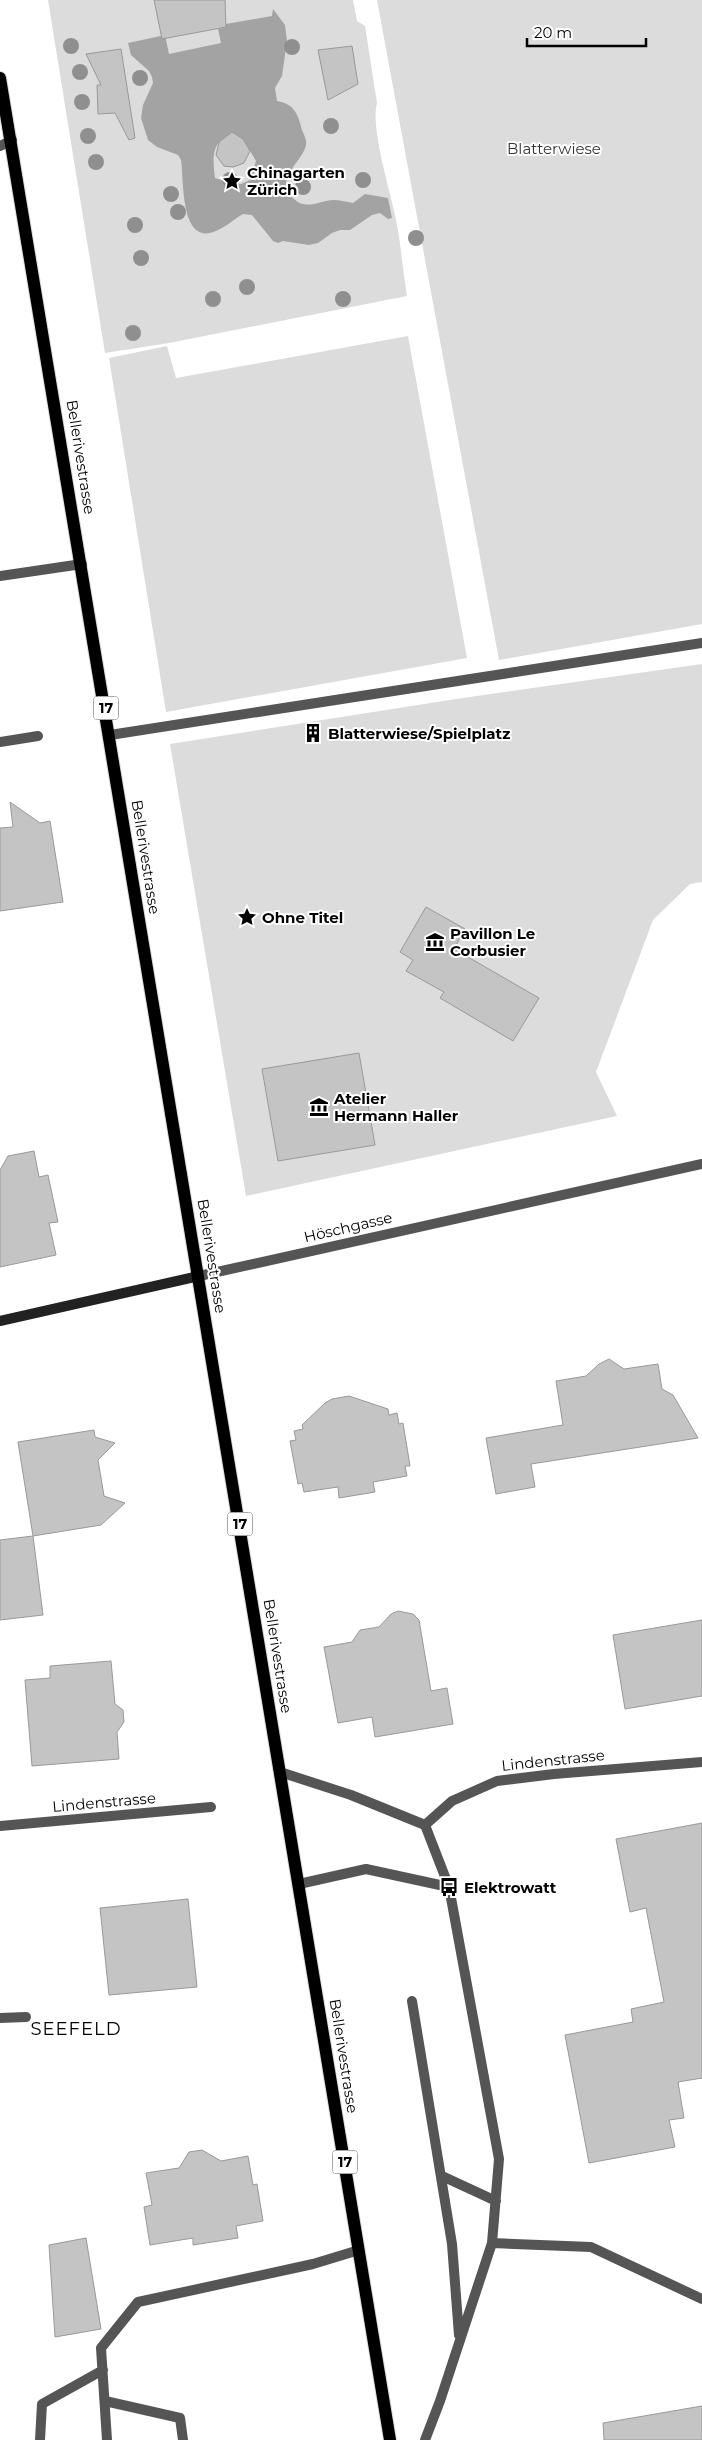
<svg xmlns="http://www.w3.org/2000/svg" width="702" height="2440" viewBox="0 0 702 2440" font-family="Montserrat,sans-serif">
  <rect width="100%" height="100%" fill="#fff"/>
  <!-- green -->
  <path fill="#dcdcdc" d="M48 0H353L357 21 365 26 377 103C370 128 391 193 396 220 401 245 403 271 407 296L169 343 105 353Z
    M377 0H702V624L499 660Z
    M408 336 467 658 166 712 109 358 167 346 176 378Z
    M702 664V882L690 884 653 920 596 1072 617 1116 246 1196 170 744 456 699Z"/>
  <!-- water -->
  <path fill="#a3a3a3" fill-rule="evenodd" d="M273 9 285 25 287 41 282 76 275 88 277 101C295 104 298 115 302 130 304 135 307 140 306 145 303 162 272 179 294 199 307 211 320 200 334 200 340 200 347 202 353 203L365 194 388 198 392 218 388 219 380 213 372 215 350 230H340L332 233 318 243 309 245 283 241 278 243 273 241 252 215 243 214C234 219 226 227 216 231 180 247 184 180 181 160L178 155 157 147 148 140 141 118 143 105 153 83 152 77 149 71 131 55 128 43 165 35 169 54 221 43 218 29 226 27V24L272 16ZM232 135 243 139 256 161 250 180 241 184 231 183 215 178C213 161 210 140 232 135Z"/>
  <!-- building -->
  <path fill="#c4c4c4" stroke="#999" d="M154 0H225L226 27 162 39Z
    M352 46 358 84 328 100 318 50Z
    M121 49 135 138 129 140 115 113 98 114 97 85H101L86 54Z
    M232 132 243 139 250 151 244 163 233 167 224 166 216 155 219 142Z
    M10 802 40 823 50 821 63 902 0 911V828L13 827Z
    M426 907 465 929 454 949 539 998 513 1041 440 998 444 992 406 971 413 960 400 952Z
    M359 1053 375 1145 278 1161 262 1069Z
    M34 1151 39 1177 48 1175 58 1222 49 1223 56 1255 0 1267V1170L8 1156Z
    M609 1359 624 1369 658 1364 662 1389 673 1395 698 1438 531 1464 535 1487 496 1494 486 1438 563 1425 556 1381 586 1376 599 1364Z
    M349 1396 388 1409 389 1415 397 1413 399 1424 403 1423 410 1466H405L407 1476 373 1482 375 1492 339 1498 338 1487 304 1492 302 1483 298 1484 290 1441 296 1440 294 1431 303 1429 302 1425 325 1403 332 1399Z
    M94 1430 95 1437 115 1443 98 1460 104 1496 125 1503 101 1525 33 1536 18 1442Z
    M33 1536 43 1615 0 1620V1540Z
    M398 1611 413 1614 419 1620 431 1691 447 1688 453 1724 375 1737 372 1717 338 1723 324 1647 352 1642 360 1630 379 1627 391 1614Z
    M702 1620V1696L625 1709 613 1635Z
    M111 1661 115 1704 123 1710 124 1722 117 1732 119 1759 32 1766 25 1680 50 1678V1666Z
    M702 1823V2078L678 2082 684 2118 669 2120 675 2147 589 2163 565 2035 633 2022 631 2009 664 2002 646 1908 630 1912 616 1839Z
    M188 1899 197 1987 109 1995 100 1908Z
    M202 2150 221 2161 248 2156 253 2185 257 2184 263 2221 236 2226 238 2238 193 2245V2238L150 2245 144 2207 152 2205 146 2173 179 2168 189 2152Z
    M86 2238 101 2329 55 2337 49 2245Z
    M702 2406V2440H604L603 2423Z"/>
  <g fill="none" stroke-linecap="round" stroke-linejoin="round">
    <!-- primary casing -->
    <g stroke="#dbdbdb" stroke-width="14">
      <path id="primary" d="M0 78 390 2440"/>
    </g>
    <!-- service -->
    <path stroke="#555" stroke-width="10" d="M0 576 82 564
      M110 735 702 643
      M299 1884 366 1869 449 1887
      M412 2001 452 2244 459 2335
      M0 2018 26 2017
      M442 2176 496 2201
      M492 2243 591 2247 702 2299
      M105 2401 180 2418 183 2440
      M40 2440 42 2404 103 2370
      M107 2440 101 2348 138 2302 313 2264 359 2250
      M425 2440 440 2401 492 2243 499 2159 449 1887 425 1825"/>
    <!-- minor -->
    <path stroke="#555" stroke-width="10" d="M0 146 12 140
      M0 742 38 736
      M199 1276 702 1164
      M280 1772 351 1795 425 1825 452 1801 497 1781 554 1774 702 1762
      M0 1826 211 1807"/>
    <!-- secondary -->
    <path stroke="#222" stroke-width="10" d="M0 1321 199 1276"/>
    <!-- primary -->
    <use href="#primary" stroke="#000" stroke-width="12"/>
  </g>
  <!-- trees -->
  <g fill="#8f8f8f">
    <circle cx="71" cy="46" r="8"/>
    <circle cx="292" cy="47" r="8"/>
    <circle cx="80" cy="72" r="8"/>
    <circle cx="140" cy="78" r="8"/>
    <circle cx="82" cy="102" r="8"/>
    <circle cx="331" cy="126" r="8"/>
    <circle cx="88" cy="136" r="8"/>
    <circle cx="96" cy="162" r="8"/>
    <circle cx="230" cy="180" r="8"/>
    <circle cx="363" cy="180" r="8"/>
    <circle cx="303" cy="187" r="8"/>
    <circle cx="171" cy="194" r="8"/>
    <circle cx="178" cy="212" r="8"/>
    <circle cx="135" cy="225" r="8"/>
    <circle cx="416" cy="238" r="8"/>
    <circle cx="141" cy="258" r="8"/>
    <circle cx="247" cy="287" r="8"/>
    <circle cx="213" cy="299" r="8"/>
    <circle cx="343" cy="299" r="8"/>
    <circle cx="133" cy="333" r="8"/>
  </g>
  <!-- icons -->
  <defs>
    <g id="sight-bare" transform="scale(1.5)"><path d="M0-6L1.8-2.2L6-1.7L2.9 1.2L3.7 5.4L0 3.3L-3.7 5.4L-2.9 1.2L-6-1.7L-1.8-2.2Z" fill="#000" stroke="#fff" stroke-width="2.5" paint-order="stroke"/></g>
    <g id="building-bare" transform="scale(1.5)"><path d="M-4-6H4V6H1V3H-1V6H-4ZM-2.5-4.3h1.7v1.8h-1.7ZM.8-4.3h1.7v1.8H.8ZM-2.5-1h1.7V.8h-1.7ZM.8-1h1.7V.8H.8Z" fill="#000" stroke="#fff" stroke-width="2.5" paint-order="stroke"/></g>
    <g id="museum-bare" transform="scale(1.5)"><path d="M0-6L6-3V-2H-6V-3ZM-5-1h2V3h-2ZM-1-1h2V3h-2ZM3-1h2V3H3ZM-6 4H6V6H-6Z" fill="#000" stroke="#fff" stroke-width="2.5" paint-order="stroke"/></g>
    <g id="bus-bare" transform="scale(1.5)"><path d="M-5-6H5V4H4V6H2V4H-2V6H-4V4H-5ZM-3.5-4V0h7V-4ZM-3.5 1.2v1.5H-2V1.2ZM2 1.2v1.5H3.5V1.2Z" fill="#000" stroke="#fff" stroke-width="2.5" paint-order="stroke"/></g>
  </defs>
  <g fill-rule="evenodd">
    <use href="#sight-bare" x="232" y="181"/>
    <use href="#building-bare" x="313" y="733"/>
    <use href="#sight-bare" x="247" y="917"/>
    <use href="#museum-bare" x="435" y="942"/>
    <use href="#museum-bare" x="319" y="1107"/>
    <use href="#bus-bare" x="449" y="1887"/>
  </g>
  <g text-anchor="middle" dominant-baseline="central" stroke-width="4" stroke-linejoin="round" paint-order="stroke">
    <!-- shield labels -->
    <g fill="#fff" stroke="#4c4c4c" stroke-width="1">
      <rect x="93.5" y="696.5" width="25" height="23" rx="4"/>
      <rect x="227.5" y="1512.5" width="25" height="23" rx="4"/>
      <rect x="332.5" y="2150.5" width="25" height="23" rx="4"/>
    </g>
    <g font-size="14" font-weight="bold" fill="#000">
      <text x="106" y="708">17</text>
      <text x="240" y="1524">17</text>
      <text x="345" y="2162">17</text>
    </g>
    <!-- park labels -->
    <g font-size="15" fill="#333" stroke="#fff">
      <text x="554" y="148">Blatterwiese</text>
    </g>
    <!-- poi labels -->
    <g font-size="15" font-weight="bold" fill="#000" stroke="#fff" text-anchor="start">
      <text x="247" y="172">Chinagarten<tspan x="247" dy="17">Zürich</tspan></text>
      <text x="328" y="733">Blatterwiese/Spielplatz</text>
      <text x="262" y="917">Ohne Titel</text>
      <text x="450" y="933">Pavillon Le<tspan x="450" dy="17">Corbusier</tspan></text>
      <text x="334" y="1098">Atelier<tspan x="334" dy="17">Hermann Haller</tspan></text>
      <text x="464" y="1887">Elektrowatt</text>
    </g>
    <!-- street labels -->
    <g font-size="15" fill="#000" stroke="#fff">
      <text transform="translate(81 457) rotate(81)">Bellerivestrasse</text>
      <text transform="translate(146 857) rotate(81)">Bellerivestrasse</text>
      <text transform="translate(348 1227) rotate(-13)">Höschgasse</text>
      <text transform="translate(212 1256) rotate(81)">Bellerivestrasse</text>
      <text transform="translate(278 1656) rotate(81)">Bellerivestrasse</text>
      <text transform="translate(553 1760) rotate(-6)">Lindenstrasse</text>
      <text transform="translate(104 1802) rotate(-5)">Lindenstrasse</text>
      <text transform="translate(344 2056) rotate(81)">Bellerivestrasse</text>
    </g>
    <!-- quarter labels -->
    <g font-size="18" letter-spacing="1" fill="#000" stroke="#fff">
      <text x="76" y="2029">SEEFELD</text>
    </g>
  </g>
  <!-- scale -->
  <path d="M527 38v8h119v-8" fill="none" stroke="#000000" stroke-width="2.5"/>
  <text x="534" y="38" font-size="15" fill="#000000" stroke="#ffffff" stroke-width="4" paint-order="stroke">20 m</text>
</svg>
